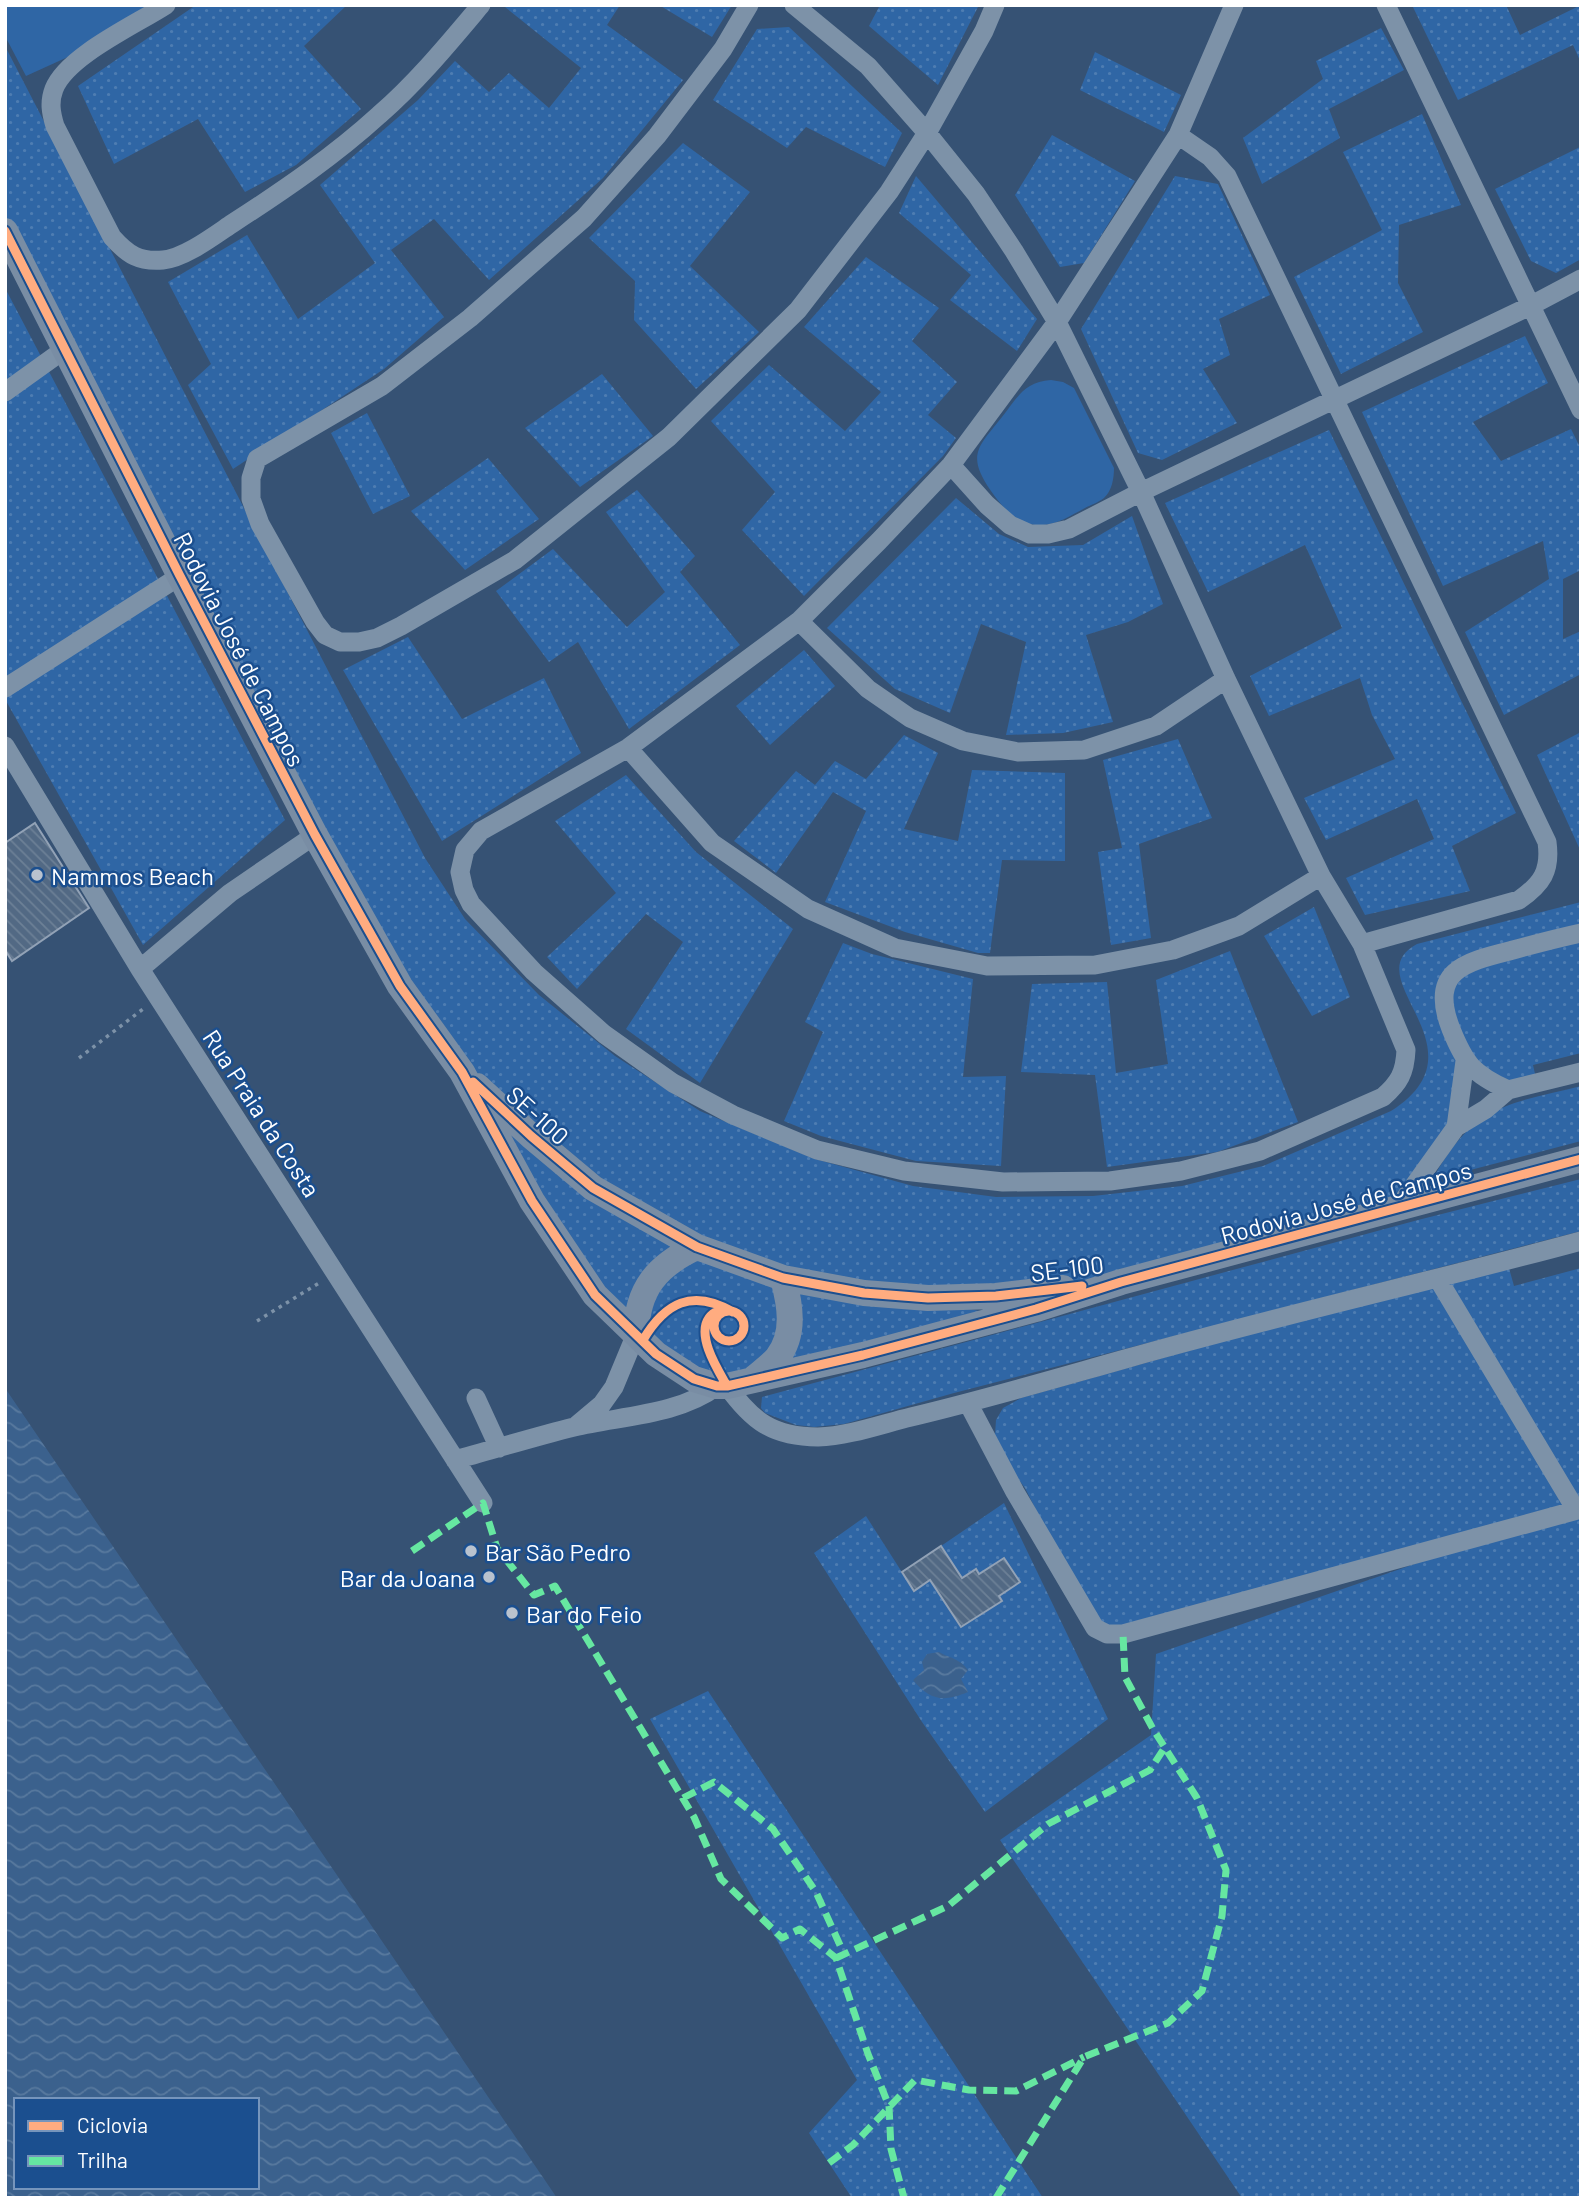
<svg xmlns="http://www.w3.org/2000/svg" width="1586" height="2203" viewBox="0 0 1586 2203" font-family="Barlow,sans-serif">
  <defs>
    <pattern id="grass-dots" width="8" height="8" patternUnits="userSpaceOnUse" patternTransform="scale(1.75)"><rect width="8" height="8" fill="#2f66a5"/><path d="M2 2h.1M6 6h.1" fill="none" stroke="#4e7db2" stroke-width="1.8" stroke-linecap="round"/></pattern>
    <pattern id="water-waves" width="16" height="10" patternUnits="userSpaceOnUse" patternTransform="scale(1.75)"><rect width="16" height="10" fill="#3b618d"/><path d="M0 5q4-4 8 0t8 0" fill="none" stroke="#58799e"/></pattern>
    <pattern id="building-back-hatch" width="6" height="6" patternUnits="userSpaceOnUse" patternTransform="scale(1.75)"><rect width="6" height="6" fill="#526984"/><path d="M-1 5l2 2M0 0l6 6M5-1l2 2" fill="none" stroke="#6c8096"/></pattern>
  </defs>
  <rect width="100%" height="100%" fill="#365274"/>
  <!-- grass -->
  <path fill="url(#grass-dots)" d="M196 5H347L304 46 361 109 296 165 245 192 198 119 114 164 78 86Z
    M506 5H620L607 25 683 80 603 178 489 280 434 219 391 250 444 317 384 369 233 469 188 385 211 364 168 282 247 235 298 319 375 263 320 185 418 100 455 61 489 92 509 73 549 108 581 68 505 7Z
    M659 5H732L712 37Z
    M880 5H979L938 85 869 26Z
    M1412 5H1506L1520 35 1581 5V63L1573 45 1458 100Z
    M789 27 902 133 885 167 806 127 787 148 713 100 757 29Z
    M1381 28 1404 70 1329 109 1340 138 1262 184 1243 138 1323 79 1316 61Z
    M5 46 425 858 465 919 539 995 615 1056 700 1111 815 1159 913 1186 996 1197 1093 1196 1182 1186 1263 1166 1391 1111C1490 1048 1353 978 1417 944L1581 902V1053L1533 1065 1537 1083 1508 1090 1465 1061 1456 1127 1398 1208 1121 1282 895 1297 986 1312 727 1386 636 1334 400 986 5 232Z
    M1095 52 1181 95 1164 132 1080 90Z
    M1422 114 1461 205 1399 225 1398 283 1423 332 1341 374 1294 277 1382 230 1343 152Z
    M1052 135 1135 181 1084 263 1060 267 1015 195Z
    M683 143 750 192 690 266 759 332 696 389 634 320 635 281 589 238Z
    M1580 147 1581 259 1556 273 1531 261 1495 189Z
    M916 176 1037 319 1017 351 950 300 971 275 899 213Z
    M1175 176 1218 184 1270 295 1219 319 1230 355 1203 369 1237 423 1162 460 1138 453 1081 329Z
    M866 257 939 308 912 341 957 382 928 415 956 438 943 456 804 596 742 530 775 492 711 421 769 365 845 431 881 392 804 327Z
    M5 288 285 820 143 945 5 699Z
    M1525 336 1548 383 1473 422 1501 461 1571 429 1581 449V570L1563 579V639L1581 631V674L1504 715 1465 632 1549 579 1543 541 1443 586 1362 412Z
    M602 374 653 436 580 487 525 428Z
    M367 413 410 496 373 514 331 433Z
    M1329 430 1516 813 1452 846 1470 891 1365 915 1346 878 1434 839 1417 799 1326 840 1304 798 1395 759 1372 715 1360 678 1269 716 1250 676 1342 628 1305 545 1208 592 1165 503Z
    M488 458 539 519 465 570 411 511Z
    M637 490 695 556 680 572 740 645 629 729 578 642 549 662 496 591 553 549 627 627 665 592 606 512Z
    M956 498 999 534 1028 547 1083 545 1132 516 1163 604 1128 622 1086 635 1113 722 1063 733 1006 735 1026 642 981 624 950 713 895 689 827 628Z
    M408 637 462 719 544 678 581 753 442 841 343 670Z
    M804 650 835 686 770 745 736 706Z
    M1581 732V852L1537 755Z
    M904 735 938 753 904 829 958 841 972 770 1065 773V861L1002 860 990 953H978L905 932 825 902 866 811 833 792 776 873 734 841 796 771 815 785 835 761 866 779Z
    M1178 739 1212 818 1139 844 1151 938 1111 945 1098 852 1122 848 1103 760Z
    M626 775 696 852 793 929 700 1083 626 1029 683 942 646 914 577 989 547 957 616 893 555 821Z
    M1314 907 1350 997 1312 1016 1264 936Z
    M843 943 872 954 973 979 963 1077 1006 1076 1001 1166 916 1161 821 1136 784 1121 823 1032 805 1022Z
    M1230 951 1298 1122 1217 1152 1107 1167 1095 1075 1021 1072 1032 984 1107 982 1116 1073 1168 1064 1156 980Z
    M1581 1086V1141L1432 1180C1445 1157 1460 1133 1483 1118 1511 1099 1549 1095 1581 1086Z
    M1581 1179V1231L954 1393 844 1424 814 1427 796 1425 765 1413 761 1408 762 1397 1418 1220Z
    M1507 1261 1514 1286 1581 1268V2198H1242L1000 1840 1151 1735 1156 1654 1521 1527 1123 1634 1095 1628 1025 1488 998 1452 995 1435 996 1420 1003 1408 1021 1398Z
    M1004 1503 1108 1719 985 1812 922 1722 814 1553 866 1516 914 1591 930 1580 961 1627 1001 1601 999 1596 1019 1582 1004 1558 986 1570 982 1578 976 1569 962 1578 941 1546Z
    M708 1691 1043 2198H852L809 2133 857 2080 650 1719Z"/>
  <!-- green -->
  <path fill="#2f66a5" d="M5 5H151L70 56 26 76 5 36Z
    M1051 380 1063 382 1074 388 1114 468C1114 478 1112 491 1104 498 1099 502 1091 505 1085 508 1068 517 1051 529 1030 524 1012 520 1001 505 991 491 966 455 978 447 1002 417 1018 397 1024 382 1051 380Z"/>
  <!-- water -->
  <path fill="url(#water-waves)" fill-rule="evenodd" d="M5 1388 557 2198H5ZM16 2100H257V2187H16Z
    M939 1652C951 1659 959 1658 968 1670L961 1679 968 1692C944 1702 930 1701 913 1680L924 1670 922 1662 927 1654Z"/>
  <!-- building -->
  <path fill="url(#building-back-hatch)" stroke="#92a2b6" stroke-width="2" d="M35 823 89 908 12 961 5 950V843Z
    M941 1546 962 1578 976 1569 979 1574 1004 1558 1020 1582 999 1596 1002 1601 961 1627 930 1580 914 1591 902 1572Z"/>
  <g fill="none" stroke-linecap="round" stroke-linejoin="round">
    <!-- path -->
    <path stroke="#7d92a8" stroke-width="3.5" stroke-dasharray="3.5 5" stroke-linecap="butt" d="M79 1058 143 1009
      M257 1321 319 1283"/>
    <!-- street -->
    <path stroke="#7d92a8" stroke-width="19" d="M166 5C135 25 67 56 54 89 49 102 51 113 55 126L112 237C128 255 139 262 163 260 185 258 215 235 233 223 284 190 334 156 379 115 417 82 449 43 481 5
      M749 5 723 49 657 136 584 218 470 318 382 386 257 459 251 478V499L260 524 315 622 325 635 340 642H359L377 638 401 626 515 560 669 437 798 310 889 192 927 133 984 31 995 5
      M794 5 868 66 927 133 976 194 1014 251 1057 322 1141 492 1226 679 1321 876 1362 944 1406 1050C1405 1073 1399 1083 1383 1097L1260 1151 1181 1171 1110 1181 1003 1182 904 1171 817 1150 733 1115 673 1083 604 1034 534 972 471 904 464 890 460 872 465 850 481 831 628 748 799 621 879 541 951 465 1057 322 1178 135 1234 5
      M1386 5 1581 410
      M1178 135 1210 157 1227 176 1547 842C1551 871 1542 884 1519 900L1362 944
      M5 392 65 349
      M951 465 987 505 1010 525 1030 534H1048L1069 529 1141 492 1530 306 1581 279
      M799 621 868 689 910 718 963 741 1018 752 1084 750 1156 726 1226 679
      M5 688 180 576
      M5 746 140 969 483 1503
      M628 748 712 843 808 909 895 948 987 966 1095 965 1173 950 1239 926 1321 876
      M140 969 230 893 315 835
      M1508 1090C1473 1074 1465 1064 1451 1029 1428 970 1465 962 1513 950 1535 944 1558 938 1581 933
      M1456 1127 1465 1061
      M1398 1208 1456 1127 1486 1109 1508 1090 1581 1072
      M1438 1279 1576 1510
      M727 1386C752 1421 773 1437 818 1437 849 1436 882 1424 911 1417 983 1400 1054 1379 1125 1359 1276 1316 1429 1282 1581 1241
      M476 1398 499 1448
      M968 1403 1015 1492 1095 1628 1107 1634H1123L1581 1509
      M577 1425 602 1404 614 1387 636 1334
      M455 1460C495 1449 534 1437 574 1427 620 1416 679 1415 717 1386"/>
    <!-- secondary -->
    <path stroke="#798da4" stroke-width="26" d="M5 231 180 576 315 835 400 986 462 1072 532 1201 595 1295 656 1354 694 1379 717 1386H727L863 1355 1036 1309 1121 1282 1581 1159
      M477 1086 531 1136 593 1188 697 1247 783 1278 864 1293 928 1298 996 1296 1063 1288
      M636 1334C637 1289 657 1265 697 1247
      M752 1380C760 1373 770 1366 777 1358 796 1334 790 1304 783 1278"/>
    <!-- quiet -->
    <path stroke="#66e7a1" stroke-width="7" stroke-dasharray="14 7" stroke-linecap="butt" d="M412 1551 483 1503 497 1548 534 1595 555 1586 694 1817 721 1879 782 1938 800 1929 836 1958 868 2054 889 2106 891 2149 904 2198
      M683 1798 714 1782 773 1829 816 1892 844 1954
      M836 1958 948 1906 1048 1824 1150 1770 1165 1747
      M829 2163 853 2145 915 2080 969 2090 1016 2091 1084 2057
      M996 2198 1084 2057 1168 2023 1202 1991 1222 1916 1226 1870 1197 1798 1153 1729 1125 1677 1123 1634"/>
    <!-- cycleway casing -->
    <g stroke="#1b4f8f" stroke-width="13">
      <path id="cycleway" d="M5 231 180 576 315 835 400 986 462 1072 532 1201 595 1295 656 1354 694 1379 717 1386H727L863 1355 1036 1309 1121 1282 1581 1159
        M473 1082 531 1136 593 1188 697 1247 783 1278 864 1293 928 1298 996 1296 1082 1286
        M714 1326a15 15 0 1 1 30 0a15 15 0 1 1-30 0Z
        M643 1340C665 1303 692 1288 733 1312
        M727 1386C718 1370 696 1336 709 1318 714 1311 719 1310 728 1311"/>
    </g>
    <!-- cycleway -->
    <use href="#cycleway" stroke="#ffac80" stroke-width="9"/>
  </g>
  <!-- markers -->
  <g fill="#b9c2ce" stroke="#1b4f8f" stroke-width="2.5">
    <circle cx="37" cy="875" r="7"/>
    <circle cx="471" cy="1551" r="7"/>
    <circle cx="489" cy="1577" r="7"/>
    <circle cx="512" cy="1613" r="7"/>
  </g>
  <g text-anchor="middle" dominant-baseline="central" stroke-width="5" stroke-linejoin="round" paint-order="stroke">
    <!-- street labels -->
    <g font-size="24" fill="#fff" stroke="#1b4f8f">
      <text transform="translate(240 649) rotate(63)">Rodovia José de Campos</text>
      <text transform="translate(262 1113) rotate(57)">Rua Praia da Costa</text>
      <text transform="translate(538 1115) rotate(42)">SE-100</text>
      <text transform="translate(1346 1202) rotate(-15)">Rodovia José de Campos</text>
      <text transform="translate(1067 1268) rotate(-7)">SE-100</text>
    </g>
    <!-- poi labels -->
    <g font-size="24" fill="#fff" stroke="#1b4f8f" text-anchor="start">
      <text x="51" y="875">Nammos Beach</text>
      <text x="485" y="1551">Bar São Pedro</text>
      <text x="475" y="1577" text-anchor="end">Bar da Joana</text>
      <text x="526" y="1613">Bar do Feio</text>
    </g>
  </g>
  <!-- border -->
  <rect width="1586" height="2203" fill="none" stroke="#ffffff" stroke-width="14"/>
  <!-- legend -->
  <rect x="14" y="2098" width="245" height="91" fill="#1b4f8f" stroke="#7695bc" stroke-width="2"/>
  <rect x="28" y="2121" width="35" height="10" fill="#ffac80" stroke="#7695bc" stroke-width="2"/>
  <text x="77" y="2133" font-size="21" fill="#ffffff">Ciclovia</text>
  <rect x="28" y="2156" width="35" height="10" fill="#66e7a1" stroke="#7695bc" stroke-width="2"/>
  <text x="77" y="2168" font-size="21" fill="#ffffff">Trilha</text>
</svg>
